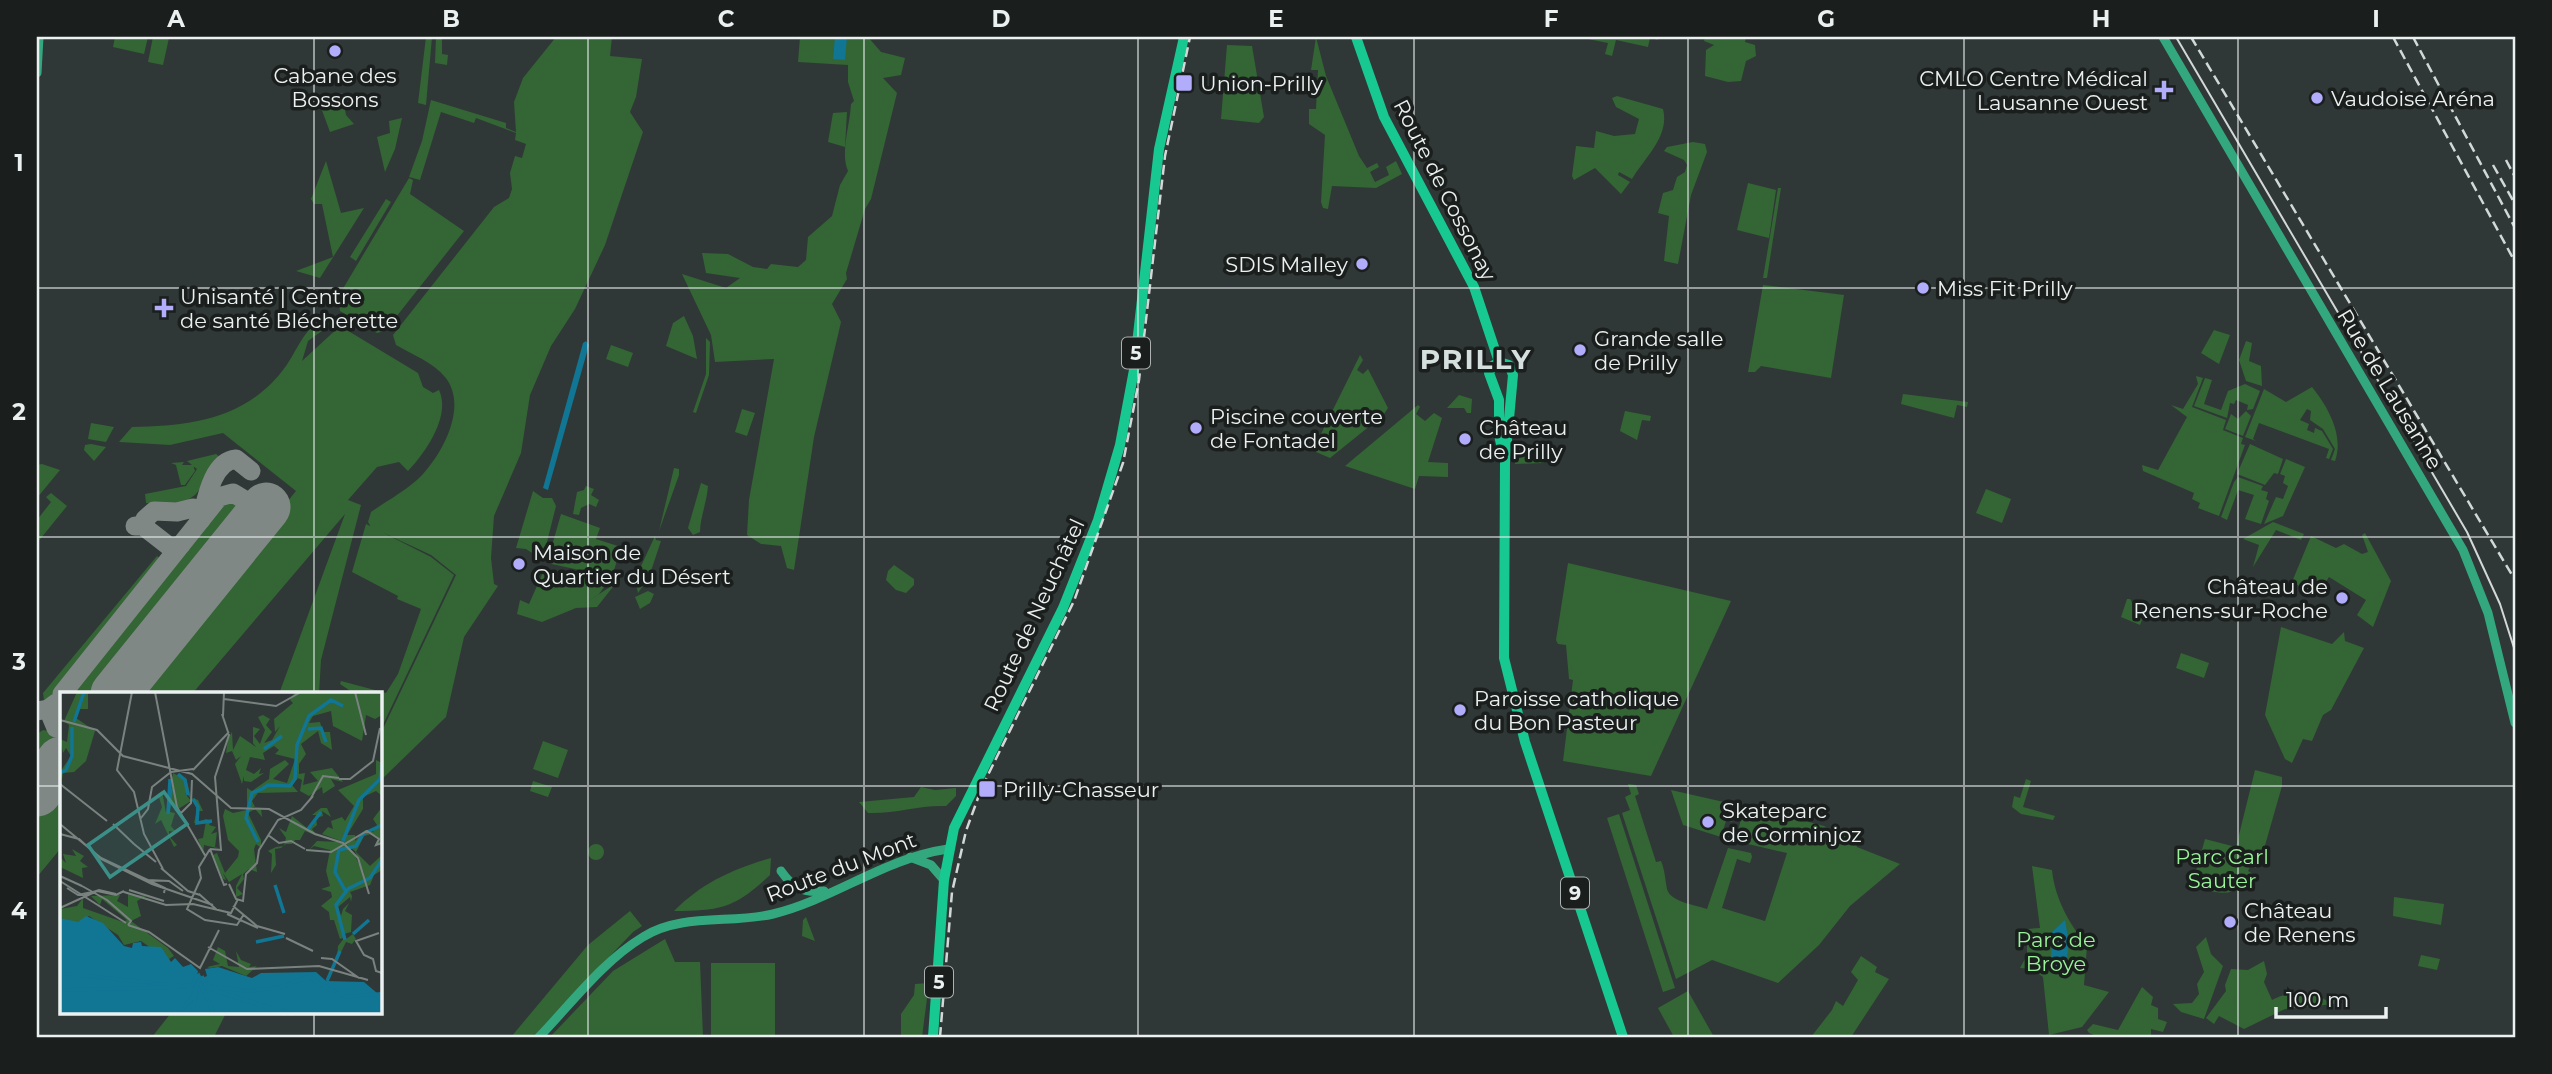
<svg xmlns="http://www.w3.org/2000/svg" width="2552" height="1074" viewBox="0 0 2552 1074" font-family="Montserrat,sans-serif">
  <rect width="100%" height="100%" fill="#2f3836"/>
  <!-- green -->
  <path fill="#346535" d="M115 37H148L144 54 113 47Z
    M153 37 169 38 163 65 148 62Z
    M426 37H432L426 105 418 103Z
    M436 37H442V54L448 55 447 65 435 63Z
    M556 37H612L610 56 642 59 636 97 630 112 643 132 605 245 575 309 551 346 530 395 521 453 494 516 491 558 494 584 498 586 464 637 446 717 380 781V735L456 575 431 555 371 527 368 522 371 512C388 500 409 489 423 474 444 451 468 405 445 377 433 362 411 354 396 345L393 335 494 207 509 198 512 189 510 173 515 156 522 158 526 144 515 140 516 133 476 118 474 123 441 112 420 180 409 177 422 141 431 100 506 123V128L516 132 514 102 523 78Z
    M800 37H868L881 52 905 58 901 75 883 78 897 93 871 199 865 209 846 273 847 279 832 304 841 322 814 437 794 570 787 568 781 546 761 544 747 535 749 500 774 359 715 362 711 335 682 274 726 288 740 278 706 273 702 253 728 254 753 267 767 269 771 264 798 267 806 260 808 237 832 216 840 185 848 171C840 153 850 125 851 104L854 101 848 82V65L798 62Z
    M1316 37 1326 76 1359 156 1367 168 1377 163 1379 167 1370 172 1375 182 1389 175 1386 167 1396 161 1402 174 1376 188 1332 186 1328 209 1323 208 1321 202 1325 135 1309 124V109H1316L1318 70H1311Z
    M1589 37H1659L1658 40 1650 38 1648 47 1616 40 1612 56 1605 54 1608 43 1588 39Z
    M1705 37H1746L1745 42 1755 45 1756 56 1746 61 1741 81 1728 82 1705 76 1706 50 1714 45 1704 41Z
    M1227 45 1252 46 1264 117 1259 123 1221 119Z
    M335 93H342L346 115 354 124 330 132 320 105Z
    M1617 96 1663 109C1670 136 1645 157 1632 179L1619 172 1618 175 1630 182 1621 194 1595 168 1574 180 1572 176 1576 146 1594 148 1596 131 1614 136 1635 134 1639 119 1616 107 1612 98Z
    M847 112 845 147 828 142 833 113Z
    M402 118 395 149 385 172 377 137 390 133 389 121Z
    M1693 142 1705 144 1707 152 1691 195 1678 264 1664 261 1669 216 1658 213 1663 193 1673 190 1677 177 1685 172 1687 165 1684 160 1664 151 1667 147Z
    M326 161 341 213 364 208 320 278 296 271 333 257 322 204H314L311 199Z
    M409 178 413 180 410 194 464 231 385 331 377 333 340 311 338 297Z
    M1748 183 1776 190 1769 238 1737 230Z
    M1778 188H1781L1767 278H1763Z
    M386 199 391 202 356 261 350 257Z
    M1763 285 1844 295 1831 378 1761 366 1755 372H1748Z
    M684 316 693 336 697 359 666 346 673 323Z
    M322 320 333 323 308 341 302 361 340 326 418 373 423 387 433 393 439 390C451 416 426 452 408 471L399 462 377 467 348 500 361 505 321 660 319 694H279L345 514 192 694H132L296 491 223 433 170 445 119 442 132 427C191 426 248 419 286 366 296 352 305 327 322 320Z
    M2214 330 2230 335 2219 364 2201 353Z
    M706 338 710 342 709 375 696 413 693 412 706 374Z
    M2246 341 2252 343 2249 361 2261 366 2262 386 2246 381 2239 360Z
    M611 345 633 353 628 367 606 359Z
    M1360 355 1363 360 1357 370 1363 374 1368 369 1388 408 1382 417 1375 415 1371 425 1330 458 1316 452V444Z
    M2196 376 2203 378 2192 407 2226 420 2223 430 2243 438 2241 444 2245 445 2219 516 2198 508 2200 503 2192 499 2194 493 2143 471 2142 465 2158 470 2187 417 2171 405 2183 409 2198 384Z
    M2205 378 2212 380 2204 404 2221 410 2228 391 2245 384 2260 391 2253 409 2247 410 2248 405 2236 400 2234 404 2230 403 2227 418 2194 406Z
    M2312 387C2329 408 2344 436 2335 461L2331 460 2335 449 2323 429 2310 420 2311 411 2307 409 2300 420 2309 424 2307 430 2314 433 2315 428 2322 431 2333 449 2329 459 2326 458 2329 449 2259 423 2253 439 2256 441 2245 437 2264 389 2286 402Z
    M1903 394 1968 402 1967 407 1957 405 1954 418 1901 404Z
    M1459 395 1472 399 1471 413H1467L1464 408H1447Z
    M1418 405 1420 407 1416 414 1425 421 1434 413 1442 418 1428 462 1448 463V477L1419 476 1415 489 1345 466Z
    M742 409 755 413 747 436 735 432Z
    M1625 411 1651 416 1650 421 1642 420 1637 440 1620 431Z
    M2246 411 2251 416 2243 436 2225 429 2231 414 2238 419Z
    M91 423 114 427 106 442 88 439Z
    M91 444 106 447 94 461 84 450 85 445Z
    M1515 444 1545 449 1544 463 1515 464Z
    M2250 444 2283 459 2278 474 2274 473 2265 485 2237 474Z
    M216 454 224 460 195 495 176 508 146 503 145 494 186 486 197 469 187 461Z
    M2286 459 2305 467 2283 516 2264 524 2276 497 2283 499 2288 486 2283 483 2285 476 2280 474Z
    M184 462 182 465H193L195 471 185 485H181L176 465 171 463Z
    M42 464 60 470 37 498V465Z
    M674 468 679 469V475L659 531Z
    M2238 477 2263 486 2261 490 2268 492 2266 499 2269 501 2261 524 2245 519 2254 495 2238 490 2227 520 2221 517 2234 482Z
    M701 483 708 486C707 502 700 518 700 532L693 535 688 528Z
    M586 486 594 489 591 495 599 500 596 507 589 504 581 508 579 515 573 514 577 492 584 490Z
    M1986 489 2011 499 2002 523 1976 513Z
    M533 491 543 498H552L556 506 545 550 539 544 534 547 537 552 544 551 540 558 526 549 516 548Z
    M51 493 67 506 37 543V520L51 502 46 497Z
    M228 499 241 504V518L99 694H68Z
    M561 514 600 528 596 539 621 547 612 577 547 563Z
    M2273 522 2304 534 2301 540 2276 530 2253 567 2259 545 2243 539Z
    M366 524 431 557 454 575 380 731V694H355L340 684 341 681 386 693 398 674 421 609 397 599 398 596 352 572Z
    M2365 533 2391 581 2373 627 2357 615 2366 600 2329 577 2317 596 2292 582 2311 536 2336 548 2344 544 2362 554 2368 552 2362 535Z
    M655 536 656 540 661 541 649 577 638 593 635 579Z
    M157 556 162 560 161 565 52 700 44 701 43 693Z
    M1568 563 1731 601 1651 776 1563 761 1573 680 1569 679 1566 645 1558 644 1556 640Z
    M894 565 914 579V585L906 593 896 590 886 580 888 571Z
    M544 570 607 583 599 594 581 606 616 583 597 607 576 608 542 622 517 614 520 600 529 604Z
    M648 591 654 594 650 603 640 609 635 597Z
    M2127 599H2130L2142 620 2140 625 2121 617Z
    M2281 627 2332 644 2344 632 2345 641 2364 648 2331 710 2323 715 2312 741 2303 739 2292 763 2285 759 2265 715Z
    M2181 653 2209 663 2204 678 2176 668Z
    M43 730 53 732 58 742 37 772V734Z
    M543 741 568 750 558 778 533 769Z
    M2255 770 2282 777V786L2264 849 2261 858 2255 856 2253 861 2258 863 2256 868 2251 865 2248 871 2253 874C2240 900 2213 894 2192 885L2205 839 2236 847Z
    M2026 779 2031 781 2023 807 2055 816 2053 820 2021 814 2012 807 2014 796 2020 798Z
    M533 781 552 787 548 797 530 791Z
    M61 783V848L37 877V813Z
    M1628 784 1636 785 1639 794 1635 796 1656 862 1661 861C1665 871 1665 878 1667 889 1670 902 1696 905 1707 909L1728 848 1751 853 1752 857 1750 863 1737 859 1722 908 1765 921 1787 853 1735 841 1745 805 1824 826 1855 841 1857 847 1900 864 1850 906 1819 945 1778 983 1712 960 1676 979 1622 813 1630 810 1625 797 1631 794Z
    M921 787 935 790 956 788V796L946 806C919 805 895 814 868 813L859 802 914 797Z
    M1671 790 1737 805 1732 822 1726 821 1721 837 1683 825Z
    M1619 814 1675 988 1663 992 1607 818Z
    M588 852a8 8 0 1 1 16 0a8 8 0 1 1-16 0Z
    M771 858 770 875C735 908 721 911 674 911 702 883 733 869 771 858Z
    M2032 866 2052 870C2055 899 2069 923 2087 946L2084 985 2109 992 2082 1027 2049 1035 2043 977 2032 969 2020 968 2027 955V929L2040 928Z
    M2394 897 2444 904 2441 925 2393 916Z
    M630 911 642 926 633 932 533 1037H511L588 945Z
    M806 917 815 941 802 936 803 920Z
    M2206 937 2211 954 2223 966 2204 1019 2181 1012 2173 1004 2192 1003 2199 994 2197 984 2204 972 2196 947Z
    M665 939 675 962H700L703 1037H550L613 971Z
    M2421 955 2440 959 2437 970 2418 966Z
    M1861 956 1877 967 1875 972 1889 979 1851 1037H1811L1832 1010 1836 1001 1843 1006 1858 980 1851 972Z
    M2264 961 2267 974 2264 982 2272 1000C2287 991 2313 990 2327 1001L2335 995 2334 1004 2285 1009 2244 1029 2219 1016 2214 1024 2206 1018 2226 991 2225 985 2231 969 2248 970Z
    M711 963H775V1037H711Z
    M929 983 922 1037H901V1014L914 995 915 984Z
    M2142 987 2153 997 2151 1005 2158 1008V1019L2167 1022 2163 1032 2151 1029V1037H2099L2089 1033 2087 1030 2093 1024 2118 1030Z
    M1688 991 1714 1037H1674L1658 1008Z
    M171 1013H226L214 1037H152Z"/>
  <!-- water -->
  <path fill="#117594" d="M835 37H847L845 60 833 59Z
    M586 341 589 345 548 490 543 488 583 343Z
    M2065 920 2069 943 2065 971 2039 963 2051 957 2052 932Z"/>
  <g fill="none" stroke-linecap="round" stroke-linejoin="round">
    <!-- taxiway -->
    <path stroke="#808886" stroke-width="19" d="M203 512C207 495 214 461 236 459L251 471
      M135 526H143L170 547 181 545
      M146 528 145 519 154 511 177 512 193 508 201 513V520
      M62 694 219 497 233 493 248 502 255 512 251 526
      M37 711 48 709 56 703 51 716 56 728"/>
    <!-- runway -->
    <path stroke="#808886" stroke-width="49" d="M115 694 266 507
      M37 792 61 761"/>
    <!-- secondary -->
    <path stroke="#33a87e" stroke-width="9" d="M2163 37 2463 550 2488 613 2515 723
      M37 73 39 37
      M910 857 931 865 944 880
      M781 871C793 888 802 893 824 891
      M539 1037C571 1004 603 961 643 937 681 913 731 924 773 914 834 899 885 858 948 849"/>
    <!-- primary -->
    <path stroke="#17c891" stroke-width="10" d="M1356 37 1384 117 1474 287 1499 362
      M1499 362 1509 365 1513 375 1505 462 1504 658 1525 742 1623 1037
      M1499 362 1492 366 1489 373 1499 400V435L1504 458
      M933 1037 944 880 954 828 1063 608 1098 520 1120 445 1134 370 1159 149 1184 37"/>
    <!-- tram -->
    <path stroke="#d2d8d7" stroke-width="2" d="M2176 37 2467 532 2500 604 2515 651"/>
    <!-- rail -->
    <path stroke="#d2d8d7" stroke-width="2.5" stroke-dasharray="10 5" stroke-linecap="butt" d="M2191 37 2515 580
      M2393 37 2515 262
      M2413 37 2515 228
      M2506 160 2515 177
      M2493 165 2515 204
      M940 1037 952 892 966 831 982 787 1074 601 1123 463 1139 380 1165 156 1190 37"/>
  </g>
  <!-- grid -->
  <path fill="none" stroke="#ebf1f0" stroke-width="2" stroke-opacity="0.55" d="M314 37V694M588 37V1037M864 37V1037M1138 37V1037M1414 37V1037M1688 37V1037M1964 37V1037M2238 37V1037M37 288H2515M37 537H2515M37 786H61M380 786H2515M314 1013V1037"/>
  <!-- markers -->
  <g fill="#b1adfa" stroke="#1a1e1d" stroke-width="2.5">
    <circle cx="335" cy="51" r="7"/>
    <rect x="1175" y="74" width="18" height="18" rx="3.5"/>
    <path d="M2160.5 79.5h7v7h7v7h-7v7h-7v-7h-7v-7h7z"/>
    <circle cx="2317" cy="98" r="7"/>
    <circle cx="1362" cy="264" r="7"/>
    <circle cx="1923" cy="288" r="7"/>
    <path d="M160.5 297.5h7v7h7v7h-7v7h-7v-7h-7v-7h7z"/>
    <circle cx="1580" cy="350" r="7"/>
    <circle cx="1196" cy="428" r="7"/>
    <circle cx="1465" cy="439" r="7"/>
    <circle cx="519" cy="564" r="7"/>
    <circle cx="2342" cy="598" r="7"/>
    <circle cx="1460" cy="710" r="7"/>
    <rect x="978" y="780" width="18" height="18" rx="3.5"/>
    <circle cx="1708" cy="822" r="7"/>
    <circle cx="2230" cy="922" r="7"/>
  </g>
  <g text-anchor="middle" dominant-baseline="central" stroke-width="7" stroke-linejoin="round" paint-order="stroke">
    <!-- shield labels -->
    <g fill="#1a1e1d" stroke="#acb2b1" stroke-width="2">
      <rect x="1122" y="337.5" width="28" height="31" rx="5"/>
      <rect x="1561" y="877.5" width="28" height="31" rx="5"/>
      <rect x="925" y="966.5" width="28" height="31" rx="5"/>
    </g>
    <g font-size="19" font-weight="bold" fill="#ebf1f0">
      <text x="1136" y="353">5</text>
      <text x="1575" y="893">9</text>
      <text x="939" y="982">5</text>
    </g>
    <!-- poi labels -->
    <g font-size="21" fill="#ebf1f0" stroke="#1a1e1d" text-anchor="start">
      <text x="335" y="75" text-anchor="middle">Cabane des<tspan x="335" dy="24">Bossons</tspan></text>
      <text x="2148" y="78" text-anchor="end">CMLO Centre Médical<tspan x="2148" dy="24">Lausanne Ouest</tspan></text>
      <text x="1200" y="83">Union-Prilly</text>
      <text x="2331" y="98">Vaudoise Aréna</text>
      <text x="1348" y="264" text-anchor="end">SDIS Malley</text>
      <text x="1937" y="288">Miss Fit Prilly</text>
      <text x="180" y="296">Unisanté | Centre<tspan x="180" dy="24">de santé Blécherette</tspan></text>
      <text x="1594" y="338">Grande salle<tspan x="1594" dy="24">de Prilly</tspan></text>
      <text x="1210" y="416">Piscine couverte<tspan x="1210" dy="24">de Fontadel</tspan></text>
      <text x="1479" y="427">Château<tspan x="1479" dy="24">de Prilly</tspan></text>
      <text x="533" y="552">Maison de<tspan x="533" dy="24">Quartier du Désert</tspan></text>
      <text x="2328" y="586" text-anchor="end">Château de<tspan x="2328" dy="24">Renens-sur-Roche</tspan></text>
      <text x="1474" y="698">Paroisse catholique<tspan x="1474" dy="24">du Bon Pasteur</tspan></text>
      <text x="1003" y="789">Prilly-Chasseur</text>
      <text x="1722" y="810">Skateparc<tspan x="1722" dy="24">de Corminjoz</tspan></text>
      <text x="2244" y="910">Château<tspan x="2244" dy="24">de Renens</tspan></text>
    </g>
    <!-- street labels -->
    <g font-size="21" fill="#ebf1f0" stroke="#1a1e1d">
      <text transform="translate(1445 190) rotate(63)">Route de Cossonay</text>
      <text transform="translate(2390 389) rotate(59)">Rue de Lausanne</text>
      <text transform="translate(1034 615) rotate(-65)">Route de Neuchâtel</text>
      <text transform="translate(841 867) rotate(-21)">Route du Mont</text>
    </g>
    <!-- park labels -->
    <g font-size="21" fill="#98f399" stroke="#1a1e1d">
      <text x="2222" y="856">Parc Carl<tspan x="2222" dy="24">Sauter</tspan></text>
      <text x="2056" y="939">Parc de<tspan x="2056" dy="24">Broye</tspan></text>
    </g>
    <!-- district labels -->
    <g font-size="28" font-weight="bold" letter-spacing="2" fill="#d5dfdd" stroke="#1a1e1d">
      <text x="1476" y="359">PRILLY</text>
    </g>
  </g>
  <!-- overview -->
  <g transform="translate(60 692)">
    <rect width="322" height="322" fill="#2f3836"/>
    <path d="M17 0H28V17H20L16 26 35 39 26 69 14 80 3 81 2 87 0 80 11 64 6 56 3 61 0 47 7 50 9 33 4 29ZM235 0H322V23L315 27 306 23 302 49 273 34 271 19 253 24 249 31 260 30 263 40H270L272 58 261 51 258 39 241 52 246 62 239 72V82L245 81 243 93 258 89 250 80 272 76 283 90 271 87 275 94 255 107 263 102 262 95 249 104 240 99 242 88 238 86 232 93 238 100 198 101 192 109 195 115 187 117V96L192 99 209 87 210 77 225 68 229 72 213 87 227 91 235 67 215 62 219 58 214 54 203 61 205 68 190 65 186 78 194 82 201 76 199 82 204 81 191 90 184 89V84L182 92 175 72 181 64 176 68 172 59 166 61 168 47 172 40 173 58 180 44 196 55 193 51V35L200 37 194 44 200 52 205 38 198 25 203 23 210 27 206 33 212 40 204 51 212 48 220 34 215 40 214 27 233 11 230 8ZM316 68 322 71V104L316 99 303 105V117L287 143H295V149L305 138 313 140 317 133 313 127 322 115V151L318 153 317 144 311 142 304 144 296 160 310 174 322 163V178L314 183 310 193 290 200 292 204 291 210 290 205 278 215 281 224 283 217 289 211 285 219 292 223 291 240 284 242 286 247 293 242 296 247 292 252 286 250 277 268 278 254 285 245 280 247 274 228H270L269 220 261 214 272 205 271 200 261 197 270 194 266 179 270 158 254 154 249 158 257 149 280 150 293 160 305 184 295 159 281 149 262 142 268 135 273 137 271 129 282 125 285 129 294 114 278 98 316 82ZM113 81 126 88 125 82 131 106 125 101 131 109 115 119 111 107 110 120 115 121 111 134 116 140 109 139V144L117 153 114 155 101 128 95 132 102 115 98 102 102 99 106 121ZM132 106 138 108 143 119H138L137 130 146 127 152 129 149 133 156 135 151 142 157 140 155 155 161 157 144 153 143 162 138 147 143 146 146 129 134 131 137 118ZM201 116 202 125 195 117 188 121 201 148V156L196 152 194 157 197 180 189 177 183 182 184 187 177 196 183 202 176 205V194L182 182 169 190 163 181 166 188 163 187 153 163 157 161 165 181 178 165 179 159 168 148 163 124 165 117 173 121 187 118 186 126 188 125V120L189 118ZM261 116H267L271 125 262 119 263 124 256 126 257 133 252 137 257 144 245 139 240 148H235L232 152H226L221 156 215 157 216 173 211 181 212 162 208 159 216 155 224 154 226 146 219 136 226 140 232 124 247 136 253 134 256 123H252ZM12 157 24 164 20 169 28 175 22 176 23 186 0 175V165L6 171 3 162 16 164ZM68 202 86 204 77 209 81 224 71 229 108 256 114 264 109 267 111 270 81 249 64 253 58 243 29 224 18 231 0 226V217L17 214 23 206V216L63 230 67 228 42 207 40 213 31 204 60 203 57 209 68 215ZM158 255 165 259 168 274 179 275 176 259 181 268 191 272 189 275 197 274 186 284 162 274 150 276 147 275 160 272 153 268Z" fill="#346535"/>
    <path d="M26 224 43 231 64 254 72 256 73 251 81 250 82 254 101 255 111 270 115 266 123 275 131 272 138 279 137 285 139 280 142 286 147 284 145 277 158 275 192 286 201 281 256 280 266 289 304 290 317 301 322 299V322H0V226L18 230Z" fill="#117594"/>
    <path fill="none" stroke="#117594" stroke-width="3.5" d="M14 30 24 0M248 37 261 36 266 50M204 57 222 44M0 81 6 78 12 64V35M118 82 125 88 128 103M202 97 208 93 230 94 235 87 237 53 249 24 271 8 283 14M133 107 138 115 137 131 152 129M108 121 111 97M108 122 110 87M248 137 261 120M283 149 299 108 320 87 322 73M198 150 186 126 192 101 202 97M279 157 275 180 286 200M279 158 296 154 303 142 322 133M215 193 224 221M293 242 309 228M285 248 276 213 288 197 310 186 322 168M196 250 224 244M0 281 122 294 132 293 138 282M142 284 147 296 233 322M143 286 148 294 187 299 219 296 247 285 285 305 317 302 322 315M267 289 280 259M140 291 154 322M143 294 225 322M0 298 127 295M117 322 131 308 139 288M132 322 137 298"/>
    <path fill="none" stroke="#7a8280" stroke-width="2" d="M72 0 57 78 74 100 84 142 103 177M95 0 117 115 146 165M295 0 306 43M164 7 216 14 241 0M163 24 164 0M0 28 37 38 63 64 132 82 171 116 209 117 255 142 283 151 298 166 309 202M133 78 169 40M279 87H290L313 69 320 36M0 92 47 129M251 106 263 84 279 86M120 122 131 111 132 88M81 126 88 117 92 95 111 80 133 77M0 132 41 166 105 196 104 201M53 132 74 152M0 142 19 147 41 167 92 192 153 213M208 143 219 151 231 149 245 157M74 152 96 170M150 157 161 158 155 85 169 43 162 22M150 157 139 175 141 186 127 217 145 228 177 233 184 222M150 157 164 193 167 192M246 158 271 160 307 139 319 147 316 153 322 151M101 176 128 199 140 203M0 184 22 194M87 188 109 189 123 199M0 189 66 231M169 192 176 207 183 209 186 182 197 171 199 158 218 128 241 118 253 104M22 194 47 208 71 229 68 233M7 196 18 203 32 200M69 198 104 209M64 200 106 213 133 212 171 221 178 207M139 202 157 218M24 203 39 198 56 202M173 214 197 234 225 242M0 216 37 199 56 203 64 199M167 222 198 236M68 233 89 240 140 276 159 238M319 241 296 249 304 263 313 267 316 279 322 281M226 246 253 259M148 255 187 277 259 274 308 288M261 266 272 267 299 286"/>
    <path fill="#3b8f88" fill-opacity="0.15" stroke="#3b8f88" stroke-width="3.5" d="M104 100 127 132 50 185 28 153Z"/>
    <rect width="322" height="322" fill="none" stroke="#ebf1f0" stroke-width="3.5"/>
  </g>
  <!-- border -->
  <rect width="2552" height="1074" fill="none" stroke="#1a1e1d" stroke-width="77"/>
  <!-- scale -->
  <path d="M2276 1007v10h110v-10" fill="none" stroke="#ebf1f0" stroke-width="3.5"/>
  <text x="2286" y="1007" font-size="21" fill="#ebf1f0" stroke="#1a1e1d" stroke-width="5" paint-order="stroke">100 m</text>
  <rect x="38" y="38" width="2476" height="998" fill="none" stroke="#ebf1f0" stroke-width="2.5"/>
  <g font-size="23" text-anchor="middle" font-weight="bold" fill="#ebf1f0">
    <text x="176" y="27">A</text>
    <text x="451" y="27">B</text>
    <text x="726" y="27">C</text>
    <text x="1001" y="27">D</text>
    <text x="1276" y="27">E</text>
    <text x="1551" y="27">F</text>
    <text x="1826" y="27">G</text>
    <text x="2101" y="27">H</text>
    <text x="2376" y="27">I</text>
    <text x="19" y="171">1</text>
    <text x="19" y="420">2</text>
    <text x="19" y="670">3</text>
    <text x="19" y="919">4</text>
  </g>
</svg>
